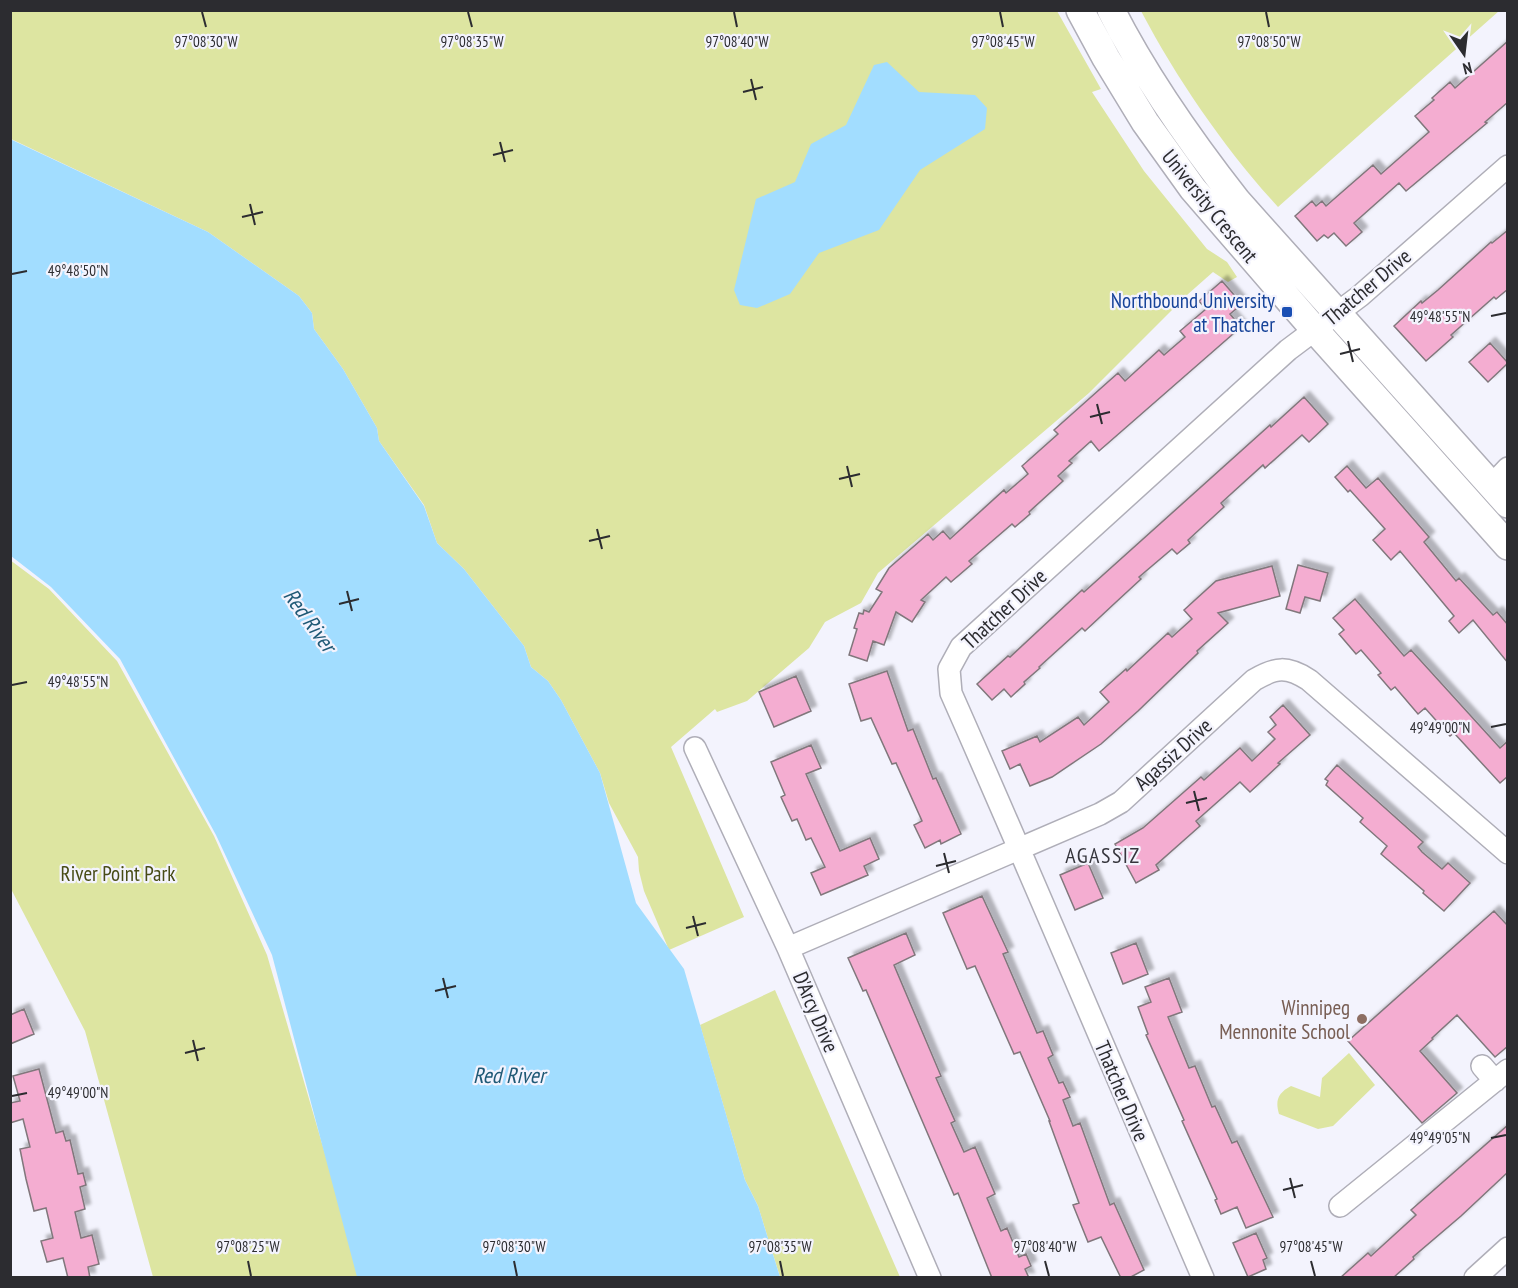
<svg xmlns="http://www.w3.org/2000/svg" width="1518" height="1288" viewBox="0 0 1518 1288" font-family="'PT Sans Narrow',sans-serif">
  <defs>
    <filter id="shadow"><feDropShadow dx="5.5" dy="-5.5" stdDeviation="1.5" flood-color="#0004"/></filter>
  </defs>
  <rect width="100%" height="100%" fill="#f3f3fd"/>
  <!-- green -->
  <path fill="#dde5a1" d="M11 11H1057L1101 89 1092 92 1144 171 1207 249 1227 262 1237 277 1228 282 1213 272 1187 295 1089 393 878 573 861 603 825 622 809 648 747 701 717 712 715 709 671 747 744 917 669 950 644 891 639 871 638 857 609 803 600 773 561 700 548 681 531 667 524 646 464 569 437 543 424 505 379 441 377 428 343 369 314 329 312 313 299 296 208 232 11 139Z
    M1141 11H1499L1278 207C1225 149 1178 81 1141 11Z
    M10 560 49 589 117 661 214 836 267 955 361 1277H153L85 1031 11 889Z
    M775 990 900 1277H780L758 1206 745 1180 700 1025Z
    M1349 1053 1375 1085 1333 1126 1318 1129 1279 1114C1275 1100 1278 1093 1291 1086L1320 1097 1322 1078Z"/>
  <!-- water -->
  <path fill="#a2ddff" d="M887 62 919 92 975 95 987 108 985 129 920 170 879 230 819 253 790 294 757 308 740 305 734 290 756 199 795 182 811 144 846 125 874 65Z
    M10 139 208 232 299 296 312 313 314 329 343 369 377 428 379 441 424 506 437 543 464 569 524 646 531 667 548 681 561 700 600 773 636 903 684 969 745 1180 758 1206 780 1277H357L272 955 216 835 120 659 51 587 11 556Z"/>
  <!-- building -->
  <path fill="#f4add1" stroke="#81777c" stroke-width="1.5" filter="url(#shadow)" d="M1508 41V102L1485 122 1487 123 1406 191 1399 183 1354 223 1362 232 1346 246 1334 233 1328 238 1324 235 1317 241 1295 216 1312 201 1316 206 1322 201 1326 206 1373 165 1381 174 1429 132 1415 116 1434 100 1432 98 1450 82 1455 88Z
    M1508 230V289L1496 299 1494 297 1451 335 1453 337 1426 361 1394 326 1421 301 1422 303 1438 290 1491 242 1492 243Z
    M1222 281 1242 304 1230 314 1241 327 1099 451 1091 441 1069 461 1072 463 1058 476 1063 481 1029 512 1030 514 1015 527 1012 524 969 561 972 564 951 582 946 577 921 600 925 602 912 622 896 612 884 645 873 641 867 661 849 655 857 629 854 628 859 613 863 614 864 610 869 612 882 592 876 589 889 568 928 534 933 540 943 531 950 539 1004 490 1006 493 1028 474 1022 466 1058 434 1054 430 1118 373 1125 381 1159 350 1164 355 1185 337 1180 331 1206 309 1199 301Z
    M1490 343 1508 363 1488 382 1469 362Z
    M1304 397 1328 424 1309 442 1302 435 1265 468 1263 465 1221 503 1224 507 1188 540 1190 543 1177 554 1172 549 1139 577 1141 579 1115 603 1085 631 1082 628 1039 667 1040 668 1024 682 1025 684 1011 697 1004 689 992 700 977 684 1008 656 1010 657 1082 590 1084 592 1270 425 1271 427Z
    M1347 466 1366 488 1378 478 1429 537 1424 542 1456 581 1459 578 1493 615 1497 612 1508 625V663L1473 620 1459 633 1449 621 1454 616 1400 551 1391 560 1373 540 1385 529 1350 490 1348 492 1335 477Z
    M1298 565 1328 573 1320 601 1305 597 1300 613 1286 609Z
    M1272 566 1280 596 1218 613 1228 623 1197 651 1198 653 1138 711 1101 744 1052 777 1030 786 1020 764 1010 769 1002 751 1037 736 1040 742 1078 717 1084 725 1109 702 1100 692 1126 669 1127 671 1168 633 1172 637 1192 619 1184 610 1216 581Z
    M1355 599 1404 656 1411 650 1500 748 1508 741V776L1500 783 1454 733 1450 736 1425 708 1418 714 1395 687 1391 690 1378 675 1381 673 1361 650 1356 654 1339 634 1344 630 1333 618Z
    M887 671 908 731 913 729 933 779 936 778 961 834 941 844 940 840 925 848 914 825 922 821 896 763 892 764 871 718 861 721 849 684Z
    M796 676 811 711 774 727 759 692Z
    M1283 705 1310 735 1278 763 1280 764 1250 792 1240 782 1196 821 1200 826 1156 865 1159 870 1136 883 1115 844 1143 828 1201 777 1204 780 1240 748 1252 761 1275 739 1268 732 1276 725 1270 717Z
    M811 745 821 768 806 774 840 851 870 838 879 859 864 866 868 875 821 895 811 873 825 867 811 838 806 840 797 819 792 821 781 797 785 795 771 762Z
    M1337 765 1423 842 1418 847 1422 852 1442 869 1448 863 1470 883 1444 911 1423 893 1424 891 1381 854 1387 846 1360 822 1363 818 1326 785 1328 781 1325 779Z
    M1088 863 1103 898 1075 910 1060 875Z
    M982 896 1008 952 1003 954 1037 1033 1043 1031 1053 1055 1048 1058 1059 1083 1063 1082 1070 1097 1063 1100 1073 1126 1080 1123 1110 1205 1114 1203 1144 1270 1129 1278H1121L1101 1237 1088 1242 1073 1205 1079 1203 1049 1121H1050L1020 1052 1014 1054 975 966 967 969 943 913Z
    M1494 911 1508 926V1046L1495 1057 1457 1015 1432 1038 1433 1039 1420 1051 1457 1093 1422 1123 1348 1041Z
    M906 933 915 955 894 965 941 1076 936 1078 955 1121 951 1123 964 1152 975 1147 995 1194 987 1198 1001 1231 1007 1228 1019 1257 1026 1254 1031 1266 1025 1269 1029 1278H992L958 1193 954 1195 866 990 863 991 848 958Z
    M1136 943 1148 974 1123 984 1111 953Z
    M1169 978 1182 1012 1168 1017 1189 1068 1195 1066 1212 1107 1215 1106 1232 1143 1237 1141 1273 1217 1246 1228 1237 1207 1221 1214 1215 1200 1217 1199 1182 1121 1184 1120 1146 1035 1148 1034 1138 1007 1151 1002 1145 987Z
    M24 1009 34 1034 10 1044V1015Z
    M39 1069 56 1133 63 1131 66 1141 70 1140 78 1174 83 1173 86 1185 80 1187 85 1209 75 1212 81 1238 92 1235 99 1264 88 1267 90 1278H68L63 1258 47 1262 41 1241 53 1238 46 1208 34 1211 26 1179 20 1149 30 1147 23 1119 10 1123V1103L20 1101 13 1076Z
    M1508 1125V1172L1461 1216 1413 1257 1414 1259 1393 1278H1340L1368 1253 1371 1256 1416 1215 1411 1210Z
    M1256 1233 1267 1258 1263 1260 1266 1269 1248 1277 1233 1243Z"/>
  <g fill="none" stroke-linecap="round" stroke-linejoin="round">
    <!-- minor casing -->
    <g stroke="#afaeb8" stroke-width="24">
      <path id="minor" d="M1491 486 1508 468
        M695 748 788 948 930 1278
        M788 948 1100 814 1121 802 1254 680C1276 667 1287 666 1309 680L1508 853
        M1482 1066 1495 1081
        M1340 1206 1508 1070
        M1203 1278C1119 1083 1037 887 951 693L949 669 961 647 1288 350 1360 296 1508 166
        M1475 1278 1508 1248"/>
    </g>
    <!-- major casing -->
    <g stroke="#afaeb8" stroke-width="30">
      <path id="major" d="M1080 10 1106 58 1145 122 1193 189 1315 330 1508 546
        M1111 10C1146 79 1190 141 1237 201L1508 504"/>
    </g>
    <!-- minor -->
    <use href="#minor" stroke="#fff" stroke-width="21"/>
    <!-- major -->
    <use href="#major" stroke="#fff" stroke-width="27"/>
  </g>
  <!-- ticks -->
  <path fill="none" stroke="#2c2c30" stroke-width="2" d="M202 12 206 27M468 12 472 27M734 12 737 27M1000 12 1003 27M1266 12 1269 27M751 79 756 100M743 92 763 87M500 142 505 162M493 155 513 150M250 204 255 225M242 217 263 212M12 274 27 271M1491 316 1506 313M1348 341 1353 362M1340 354 1360 349M1097 404 1102 424M1090 417 1110 412M847 466 852 487M839 479 860 474M597 529 602 549M589 541 610 536M347 591 352 611M339 604 359 599M12 685 27 682M1491 727 1506 724M1194 791 1199 811M1186 803 1207 798M944 853 949 873M936 866 956 861M693 916 698 936M686 928 706 923M443 978 448 998M435 991 456 986M193 1040 198 1061M185 1053 205 1048M12 1096 27 1093M1491 1138 1506 1135M1290 1178 1295 1198M1283 1190 1303 1185M248 1261 251 1276M514 1261 517 1276M780 1261 783 1276M1045 1261 1049 1276M1311 1261 1315 1276"/>
  <!-- markers -->
  <rect fill="#1a4fb4" stroke="#f3f3fd" stroke-width="2" x="1281" y="306" width="12" height="12" rx="3"/>
  <circle fill="#8d6e63" stroke="#f3f3fd" stroke-width="2" cx="1362" cy="1019" r="6"/>
  <g text-anchor="middle" dominant-baseline="central" stroke-width="4.5" stroke-linejoin="round" paint-order="stroke">
    <!-- street labels -->
    <g font-size="21" fill="#2c2c30" stroke="#f3f3fd">
      <text transform="translate(1210 206) rotate(51)">University Crescent</text>
      <text transform="translate(1367 287) rotate(-40)">Thatcher Drive</text>
      <text transform="translate(1004 609) rotate(-43)">Thatcher Drive</text>
      <text transform="translate(1173 754) rotate(-42)">Agassiz Drive</text>
      <text transform="translate(816 1012) rotate(67)">D'Arcy Drive</text>
      <text transform="translate(1122 1091) rotate(67)">Thatcher Drive</text>
    </g>
    <!-- transit labels -->
    <g font-size="21" fill="#164399" stroke="#f3f3fd" text-anchor="end">
      <text x="1275" y="300">Northbound University<tspan x="1275" dy="24">at Thatcher</tspan></text>
    </g>
    <!-- park labels -->
    <g font-size="21" fill="#484c16" stroke="#f3f3fd">
      <text x="118" y="873">River Point Park</text>
    </g>
    <!-- education labels -->
    <g font-size="21" fill="#785e54" stroke="#f3f3fd" text-anchor="end">
      <text x="1350" y="1007">Winnipeg<tspan x="1350" dy="24">Mennonite School</tspan></text>
    </g>
    <!-- water labels -->
    <g font-size="22" font-style="italic" fill="#1f5976" stroke="#f3f3fd">
      <text transform="translate(310 620) rotate(54)">Red River</text>
      <text x="509" y="1075">Red River</text>
    </g>
    <!-- neighbourhood labels -->
    <g font-size="22" letter-spacing="1.5" fill="#35353c" stroke="#f3f3fd">
      <text x="1103" y="855">AGASSIZ</text>
    </g>
  </g>
  <g font-size="15" text-anchor="middle" fill="#2c2c30" stroke="#f3f3fd" stroke-width="4.5" stroke-linejoin="round" paint-order="stroke">
    <text x="206" y="47">97°08'30"W</text>
    <text x="472" y="47">97°08'35"W</text>
    <text x="737" y="47">97°08'40"W</text>
    <text x="1003" y="47">97°08'45"W</text>
    <text x="1269" y="47">97°08'50"W</text>
    <text x="78" y="276">49°48'50"N</text>
    <text x="1440" y="322">49°48'55"N</text>
    <text x="78" y="687">49°48'55"N</text>
    <text x="1440" y="733">49°49'00"N</text>
    <text x="78" y="1098">49°49'00"N</text>
    <text x="1440" y="1143">49°49'05"N</text>
    <text x="248" y="1252">97°08'25"W</text>
    <text x="514" y="1252">97°08'30"W</text>
    <text x="780" y="1252">97°08'35"W</text>
    <text x="1045" y="1252">97°08'40"W</text>
    <text x="1311" y="1252">97°08'45"W</text>
  </g>
  <!-- border -->
  <rect width="1518" height="1288" fill="none" stroke="#2c2c30" stroke-width="24"/>
  <!-- north arrow -->
  <g transform="translate(1464 54) rotate(166)" stroke="#f3f3fd" stroke-width="4.5" paint-order="stroke">
  <path d="M0-4.5L10 22L0 15L-10 22Z" fill="#2c2c30"/>
  <text y="-9" font-size="16" font-weight="bold" text-anchor="middle" fill="#2c2c30">N</text>
  </g>
</svg>
